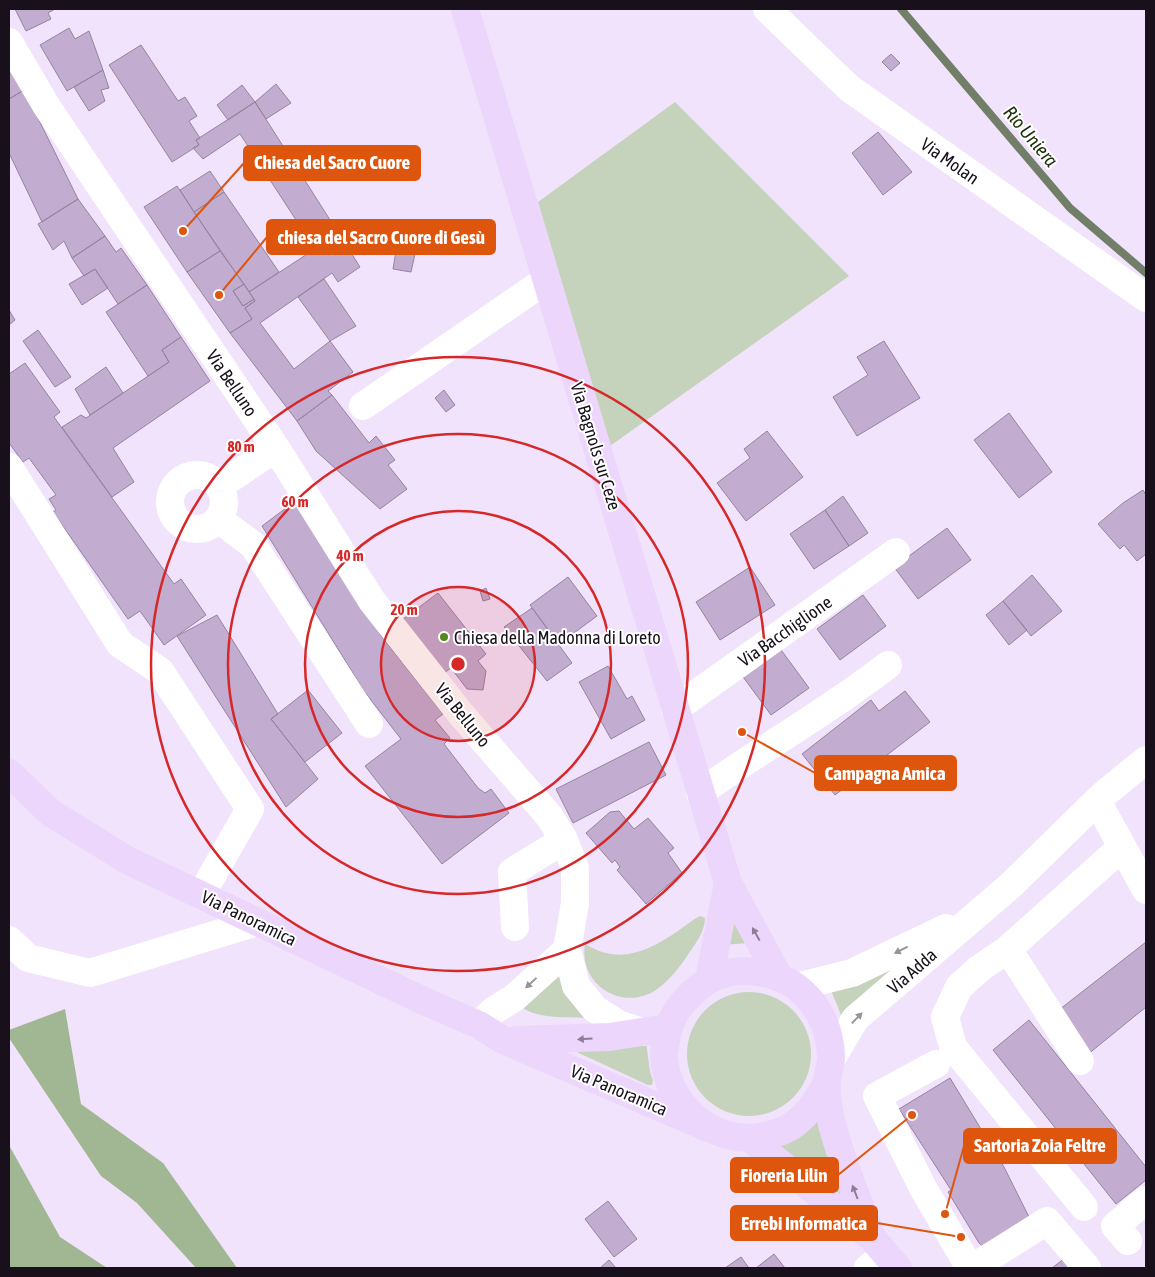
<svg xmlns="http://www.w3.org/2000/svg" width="1155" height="1277" viewBox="0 0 1155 1277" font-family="'Asap Condensed',sans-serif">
  <rect width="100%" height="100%" fill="#f2e3fc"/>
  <!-- green -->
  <path fill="#c5d3bc" d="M675 102 849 276 610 446 538 202Z
    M740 912 750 943 720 945Z
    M700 916 705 918C705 931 696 943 689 953 681 966 669 981 656 990 623 1012 578 985 585 944 620 965 646 952 678 931 685 926 692 920 700 916Z
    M563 961 587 1018C568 1017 539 1019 523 1008Z
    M886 969 891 972 842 1017 830 988Z
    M687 1054a62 62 0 1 1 124 0a62 62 0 1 1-124 0Z
    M646 1041 650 1072 653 1080 652 1085H648L557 1043Z
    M821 1112 849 1187 838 1197 770 1144Z"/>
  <!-- forest -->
  <path fill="#a1b793" d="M65 1009 81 1104 163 1163 237 1268H196L137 1203 101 1176 9 1038V1030Z
    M9 1145 60 1237 107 1268H9Z"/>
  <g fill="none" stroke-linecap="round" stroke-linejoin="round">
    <!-- stream -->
    <path stroke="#717e68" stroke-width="8" d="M901 9 1070 208 1146 273"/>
  </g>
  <!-- building -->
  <path fill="#c2acd0" stroke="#9584a0" d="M15 9H55L48 13 51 19 26 31Z
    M69 28 75 39 89 31 103 70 67 91 40 45Z
    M141 45 178 101 185 97 197 116 189 121 200 138 196 140 199 145 172 162 109 65Z
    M891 54 900 63 891 71 882 62Z
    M9 57 24 90 9 99Z
    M103 70 109 88 101 90 105 101 89 111 74 87Z
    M276 84 291 103 266 119 255 102Z
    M242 85 255 102 228 120 217 105Z
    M24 90 78 199 42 222 9 153V99Z
    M255 102 360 267 338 282 332 273 260 323 294 369 330 341 353 372 328 391 332 395 297 421 230 333 252 319 245 308 255 301 249 292 315 249 240 134 203 159 193 148 199 145 196 140Z
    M878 132 912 172 883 195 852 153Z
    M210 171 224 192 194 212 180 190Z
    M177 186 220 251 187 272 144 207Z
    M224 192 279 272 249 292 194 212Z
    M78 199 105 236 72 258 64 241 53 250 38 224Z
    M105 236 116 252 121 248 147 285 118 304 95 269 84 276 72 258Z
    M220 251 244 284 233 291 243 306 254 299 255 301 245 308 252 319 230 333 187 272Z
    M396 251 415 254 411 272 393 269Z
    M95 269 108 288 82 305 69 284Z
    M324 279 356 326 330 341 298 297Z
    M244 284 254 299 243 306 233 291Z
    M147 285 181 337 162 350 169 362 148 376 106 312Z
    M9 310 15 320 9 325Z
    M38 330 71 377 55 387 23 341Z
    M181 337 210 381 113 448 134 482 112 497 62 427 81 415 86 418 169 362 162 350Z
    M884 341 920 398 857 436 833 397 868 375 857 357Z
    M25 363 60 412 54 417 174 584 181 579 206 615 164 645 140 611 128 619 53 512 56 510 49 499 56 495 29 458 23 462 9 443V374Z
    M106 367 123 393 90 415 75 389Z
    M444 390 455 405 446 412 435 398Z
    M332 395 369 443 376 436 395 460 388 465 407 489 380 509 316 451 297 421Z
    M1009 413 1052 472 1019 498 974 440Z
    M767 431 803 477 746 521 717 483 750 458 744 449Z
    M1143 490 1146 495V554L1137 561 1124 545 1120 549 1098 524 1123 503Z
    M843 496 868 533 849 546 825 510Z
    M294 502 318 533 382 637 443 714 435 720 450 738 444 744 478 788 485 793 491 789 509 813 442 864 365 766 401 739 364 691 262 526Z
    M825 510 849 546 814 569 790 534Z
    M947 528 971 560 918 599 894 567Z
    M750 567 775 605 720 640 696 602Z
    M1032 575 1062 611 1031 636 1003 601Z
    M568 577 597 616 559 644 530 605Z
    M486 588 490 599 483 601 480 591Z
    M438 593 486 654 478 661 486 671 483 690 467 689 451 668 444 673 402 620Z
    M863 595 886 626 840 660 817 629Z
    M1003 601 1027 630 1009 645 986 615Z
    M532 608 572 663 547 681 504 627Z
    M217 615 278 714 271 719 318 779 286 807 177 636Z
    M776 643 809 688 771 715 738 670Z
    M608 666 627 699 632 696 645 720 611 739 579 682Z
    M308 690 342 733 305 762 271 719Z
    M905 691 930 722 835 795 802 754 871 700 879 711Z
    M649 742 666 775 573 823 556 789Z
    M619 811 634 829 648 818 674 848 668 853 682 873 646 904 617 870 620 867 615 860 612 863 586 833 610 812Z
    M1146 942V1007L1087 1055 1055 1013Z
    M1029 1020 1146 1167V1180L1116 1204 993 1050Z
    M950 1078 1004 1167 1030 1219 984 1247 979 1243 948 1192 951 1190 899 1109Z
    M608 1201 637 1239 614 1257 585 1219Z
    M774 1254 785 1268H756Z
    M741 1257 749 1268H725Z
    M1065 1258 1073 1268H1052Z
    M609 1260 616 1268H600Z"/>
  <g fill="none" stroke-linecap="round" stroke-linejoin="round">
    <!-- minor -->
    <path stroke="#fff" stroke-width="28" d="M767 9 849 88 1146 298
      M9 42 47 107 276 448 372 601 460 713 549 816 564 840 575 868V903L567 950 576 986 595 1009 618 1024 642 1032
      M363 406 546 280
      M9 467 120 644 160 671 250 809 201 895
      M170 502a27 27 0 1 1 54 0a27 27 0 1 1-54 0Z
      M219 486 276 448
      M218 519 253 545 369 724
      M675 709 896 552
      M700 793C762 748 828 712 888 665
      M1097 801 1146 890
      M515 927 512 872 564 840
      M9 940 28 958 90 973 257 922
      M1008 949 1080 1061
      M796 987 852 973 946 928
      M479 1025 493 1011 514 998 567 950
      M831 1060 855 1019 1011 885 1103 795 1146 760
      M936 1064 877 1096 923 1188 970 1268
      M1084 1207 953 1047 945 1017 959 987 980 968 1008 949 1122 847
      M1128 1241 1115 1226 1146 1200
      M868 1268 886 1254
      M972 1268 1047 1221 1087 1268"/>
    <!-- major -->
    <path stroke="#edd6fb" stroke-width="28" d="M465 9 728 883 779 977
      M9 773 51 813 127 860 424 1001 479 1025 503 1040 708 1128
      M709 980 728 883
      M516 1040 609 1037 668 1028
      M827 1083C818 1098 811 1111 797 1122 787 1131 772 1135 759 1137 712 1144 667 1105 664 1057 664 1050 666 1042 667 1035 671 1012 688 995 706 982 723 970 748 969 768 974 807 984 830 1018 831 1057 831 1066 827 1074 827 1083 826 1096 829 1112 832 1124 842 1163 858 1200 872 1238
      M749 1138 872 1238 898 1268"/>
  </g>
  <!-- one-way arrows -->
  <defs><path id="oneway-solid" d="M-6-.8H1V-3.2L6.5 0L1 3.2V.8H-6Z" transform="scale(1.25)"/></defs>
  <g fill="#8d7d97">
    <use href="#oneway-solid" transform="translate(756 934) rotate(-119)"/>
    <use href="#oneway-solid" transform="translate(585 1039) rotate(176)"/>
    <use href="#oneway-solid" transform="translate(855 1192) rotate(-111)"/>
  </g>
  <g fill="#979499">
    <use href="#oneway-solid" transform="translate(901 950) rotate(153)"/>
    <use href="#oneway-solid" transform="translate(531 983) rotate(137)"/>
    <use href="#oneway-solid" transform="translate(857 1018) rotate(-46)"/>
  </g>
  <!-- distance rings -->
  <circle cx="458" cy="664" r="77" fill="#d62828" fill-opacity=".12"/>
  <g fill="none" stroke="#d62828" stroke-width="2.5">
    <circle cx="458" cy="664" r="77"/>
    <circle cx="458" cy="664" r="153"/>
    <circle cx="458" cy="664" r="230"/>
    <circle cx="458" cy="664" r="307"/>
  </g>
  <!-- markers -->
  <circle fill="#548921" stroke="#fff" stroke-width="2" cx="444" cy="637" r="5"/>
  <g text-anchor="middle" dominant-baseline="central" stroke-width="4" stroke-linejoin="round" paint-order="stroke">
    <!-- street labels -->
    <g font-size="18" fill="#18111c" stroke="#fff">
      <text transform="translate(950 161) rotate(35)">Via Molan</text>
      <text transform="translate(232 383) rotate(56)">Via Belluno</text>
      <text transform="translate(596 446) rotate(73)">Via Bagnols sur Ceze</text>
      <text transform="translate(785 631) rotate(-35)">Via Bacchiglione</text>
      <text transform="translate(463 715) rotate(51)">Via Belluno</text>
      <text transform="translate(249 918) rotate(26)">Via Panoramica</text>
      <text transform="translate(912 971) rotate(-41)">Via Adda</text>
      <text transform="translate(619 1090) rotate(23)">Via Panoramica</text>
    </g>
    <!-- poi labels -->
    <g font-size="18" fill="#18111c" stroke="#fff" text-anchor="start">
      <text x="454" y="637">Chiesa della Madonna di Loreto</text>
    </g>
    <!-- water labels -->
    <g font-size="19" font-style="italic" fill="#1b3008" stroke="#fff">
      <text transform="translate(1031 136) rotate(50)">Rio Uniera</text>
    </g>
  </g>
  <circle cx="458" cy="664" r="8" fill="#d62828" stroke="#fff" stroke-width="2.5"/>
  <g font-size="15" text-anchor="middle" font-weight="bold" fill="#d62828" stroke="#fff" stroke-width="4" stroke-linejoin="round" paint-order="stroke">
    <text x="241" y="452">80 m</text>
    <text x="295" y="507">60 m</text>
    <text x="350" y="561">40 m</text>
    <text x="404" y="615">20 m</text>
  </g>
  <!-- callouts -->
  <path fill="none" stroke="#de550d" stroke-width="2" d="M183 231L244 163M219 295L267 237M742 732L815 773M945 1214L964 1146M912 1115L838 1175M961 1237L877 1223"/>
  <g fill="#de550d" stroke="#fff" stroke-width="2">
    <circle cx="183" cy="231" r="5"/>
    <circle cx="219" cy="295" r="5"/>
    <circle cx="742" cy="732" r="5"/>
    <circle cx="945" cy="1214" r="5"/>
    <circle cx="912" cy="1115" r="5"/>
    <circle cx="961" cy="1237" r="5"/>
  </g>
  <g fill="#de550d" stroke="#de550d" stroke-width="2">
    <rect x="244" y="146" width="176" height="34" rx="5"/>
    <rect x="267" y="220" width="228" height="34" rx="5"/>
    <rect x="815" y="756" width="141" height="34" rx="5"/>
    <rect x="964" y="1129" width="152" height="34" rx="5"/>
    <rect x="731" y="1158" width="107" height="34" rx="5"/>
    <rect x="731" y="1206" width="146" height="34" rx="5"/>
  </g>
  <g font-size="19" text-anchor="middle" font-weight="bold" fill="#fff">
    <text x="332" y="169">Chiesa del Sacro Cuore</text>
    <text x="381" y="244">chiesa del Sacro Cuore di Gesù</text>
    <text x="885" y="780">Campagna Amica</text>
    <text x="1040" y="1152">Sartoria Zoia Feltre</text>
    <text x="784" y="1182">Fioreria Lilin</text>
    <text x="804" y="1230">Errebi Informatica</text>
  </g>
  <!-- border -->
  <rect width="1155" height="1277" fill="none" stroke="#18111c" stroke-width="20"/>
</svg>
